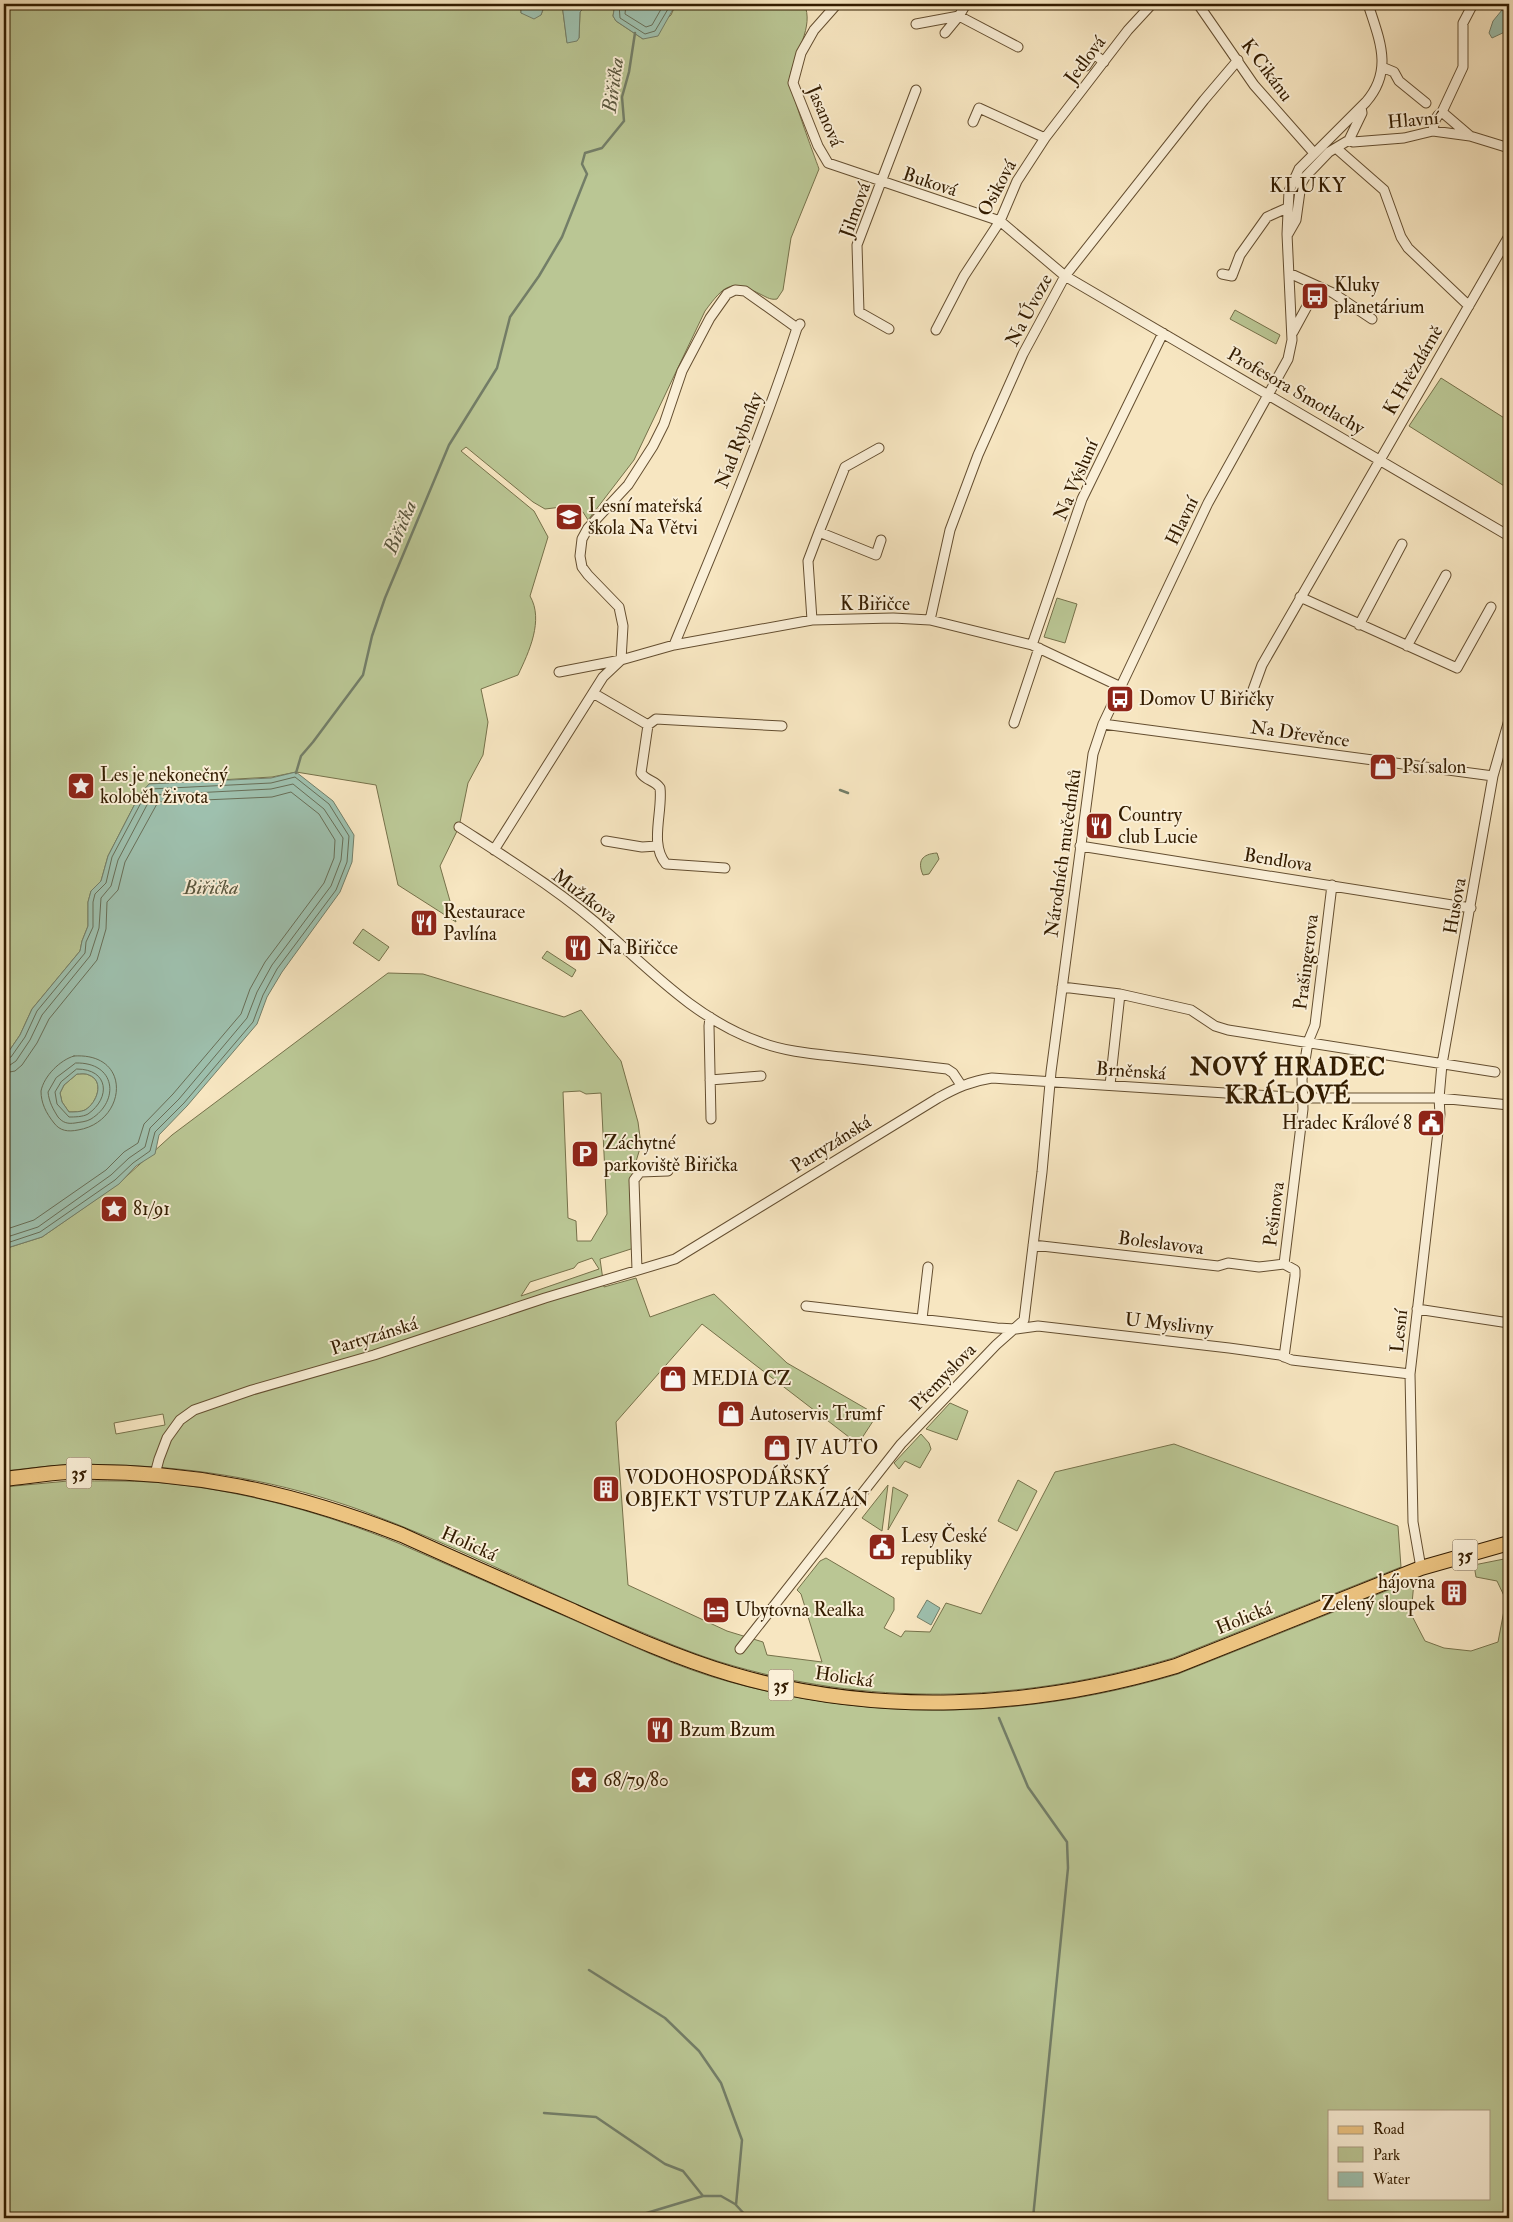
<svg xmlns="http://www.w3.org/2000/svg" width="1513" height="2222" viewBox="0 0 1513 2222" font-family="'IM FELL Double Pica',serif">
  <rect width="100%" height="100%" fill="#f7e6c1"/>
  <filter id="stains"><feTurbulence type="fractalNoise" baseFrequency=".004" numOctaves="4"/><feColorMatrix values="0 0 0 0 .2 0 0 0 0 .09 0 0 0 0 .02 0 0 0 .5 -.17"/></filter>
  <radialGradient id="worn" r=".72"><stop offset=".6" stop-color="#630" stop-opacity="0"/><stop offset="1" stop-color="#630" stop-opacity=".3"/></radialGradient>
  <!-- green -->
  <path fill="#bac694" stroke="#76714a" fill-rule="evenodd" d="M4 4H521V13L541 15 545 4H562L567 42 579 38 580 12 588 4H615L613 16 616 21 643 39 671 15 676 4H804C815 26 794 54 790 77 788 86 814 155 819 169L791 238 783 290 777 299C771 300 768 298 762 295 731 279 725 284 705 311L634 460 588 520 583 512 562 507 545 509 533 502 466 447 461 451 534 511 548 537 530 596C544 620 529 652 518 675L481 689 488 722 483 755 468 783 459 827 440 866 456 922 398 885 376 785 296 772 272 777 149 784 139 796 108 856 101 881 91 891 88 902V926L82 941 80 951 32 1009 20 1035 7 1054H4Z
    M1235 310 1280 335 1276 344 1230 319Z
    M1441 378 1509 421V489L1409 426Z
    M1057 598 1077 604 1065 643 1044 637Z
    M937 853 939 859 929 874 923 875C917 861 922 854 937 853Z
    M363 929 389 947 379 961 353 943Z
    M547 951 576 970 572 977 542 958Z
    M388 973 423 974 564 1017 581 1010 621 1061 638 1122 641 1145 631 1178 634 1248 600 1259 604 1287 636 1278 650 1317 714 1294 787 1363 877 1415 858 1444 702 1324 616 1422 628 1585 727 1631 763 1642 767 1655 822 1662 801 1594 797 1590 820 1561 826 1558 894 1598V1610L884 1628 901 1637 905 1631 930 1632 946 1603 981 1614 1055 1472 1174 1444 1398 1526 1401 1567 1173 1658C1028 1701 881 1708 734 1666 694 1655 654 1637 615 1621 531 1585 449 1543 363 1511 283 1482 199 1467 113 1465 97 1465 80 1463 64 1465 44 1466 24 1469 4 1471V1249L42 1237 118 1184 172 1135ZM580 1091 586 1094 601 1093 607 1214 591 1241H577L576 1221 568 1218 563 1092ZM592 1258 599 1269 521 1296 530 1282 574 1268 578 1263ZM163 1414 165 1425 116 1434 114 1423Z
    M77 1074C80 1074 86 1073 89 1075 105 1081 97 1103 85 1110 81 1112 74 1112 69 1112L62 1102 60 1093 64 1085Z
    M950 1403 968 1411 957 1440 926 1429Z
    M921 1434 929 1443 931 1449 920 1468 905 1461 899 1469 894 1463Z
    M1018 1480 1037 1491 1017 1531 998 1521Z
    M68 1481C103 1481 139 1480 174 1484 252 1493 326 1514 398 1543 458 1569 518 1596 578 1622 628 1644 678 1668 730 1682 880 1723 1030 1718 1178 1674L1411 1581 1414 1582 1411 1614 1425 1641 1444 1648 1471 1651 1498 1642 1506 1600 1497 1581 1476 1577 1474 1565 1509 1558V2218H4V1487ZM1329 2111H1489V2198H1329Z
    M888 1485 882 1531 862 1518Z
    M893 1487 908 1495 888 1530Z"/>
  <!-- water -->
  <path fill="#9ec0ae" stroke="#737e68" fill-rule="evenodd" d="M521 4H545L541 15 534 19 521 13Z
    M562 4H588L580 12 579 38 577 41 567 43Z
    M615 4H676L658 36 643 39 616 21 613 16Z
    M1502 10 1509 13V30L1492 38 1489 33 1493 21Z
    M296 772 333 801 354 835 352 862 340 892 282 972 267 997 257 1024 187 1106 159 1135 155 1154 136 1166 119 1184 42 1237 4 1249V1054H7L20 1035 32 1009 80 951 82 941 88 926V902L91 891 101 881 108 856 139 796 149 784 271 778ZM77 1074C80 1074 86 1073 89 1075 105 1081 97 1103 85 1110 81 1112 74 1112 69 1112L62 1102 60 1093 64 1085Z
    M927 1600 940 1608 931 1625 917 1617Z"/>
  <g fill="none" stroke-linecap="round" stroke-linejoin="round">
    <!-- shore -->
    <path stroke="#686e57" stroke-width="1" d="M619 4 620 18 645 34 655 31 671 4
      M626 4 625 14 646 27 652 25 664 4
      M74 1056C133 1052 127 1122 78 1130 68 1132 60 1131 54 1123 46 1113 41 1103 41 1091 44 1076 60 1060 74 1056Z
      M4 1059 11 1057 25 1037 37 1011 85 953 86 942 93 927V902L95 894 106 883 112 857 143 799 151 789 271 783 295 777 329 804 349 836 347 862 336 890 277 969 263 995 253 1022 184 1103 155 1132 150 1151 133 1163 115 1180 40 1232 4 1244
      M76 1063C116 1062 120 1101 91 1119 86 1122 80 1122 75 1123 68 1124 63 1123 58 1117 53 1109 49 1102 48 1092L56 1078Z
      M4 1065H10L16 1061 30 1040 42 1015 90 956 99 928 101 898 111 886 118 860 148 803 154 795 271 789 293 784 324 809 343 838 341 860 331 886 272 965 257 992 247 1018 179 1099 150 1128 145 1147 129 1158 111 1175 38 1227 4 1238
      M77 1069C109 1069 111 1098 88 1114 83 1117 74 1117 69 1117L57 1104 55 1092 61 1082Z
      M4 1073 15 1071 22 1065 37 1043 49 1019 97 960 106 929 107 902 118 890 125 862 158 802 272 797 291 792 319 814 335 840 334 858 324 883 265 962 250 989 241 1014 173 1094 144 1124 138 1143 124 1152 106 1170 34 1220 4 1230"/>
    <!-- stream -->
    <path stroke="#737e68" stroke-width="2.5" d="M296 773 301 756 313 742 363 675 372 636 385 598 449 445 497 368 510 317 539 276 562 237 587 174 582 164 585 153 602 148 624 121 622 97 629 72 635 33
      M840 790 848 793
      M999 1718 1028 1787 1067 1842 1068 1868 1033 2218
      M589 1970 665 2018 699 2051 721 2083 742 2140 736 2205 748 2218
      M544 2113 596 2117 665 2164 683 2171 703 2196
      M630 2218 703 2196H721L735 2204"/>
    <!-- street casing -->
    <g stroke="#644e30" stroke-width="11">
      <path id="street" d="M837 4 814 30 801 53 793 83 818 146 828 163 1000 221 1065 276 1509 536
        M1198 4 1254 85 1314 153
        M959 16 1018 47
        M916 24 959 16
        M945 33 959 16 966 4
        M1086 66 1094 54 1104 62
        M1382 67 1394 72 1399 81 1426 103
        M1442 112 1470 136
        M973 122 979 108 1045 138
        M1433 131C1434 123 1435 116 1442 112L1463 67V23L1473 4
        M1349 140 1353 142 1404 138 1433 131 1470 136 1509 148
        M1336 148 1384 190 1401 237 1408 248 1469 306
        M1288 234 1296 220 1301 184 1305 177 1329 152 1349 140 1362 113 1361 107
        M1289 273 1333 293 1372 319
        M1222 274 1232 276 1240 255 1267 217 1287 208
        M889 329 859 312 857 245 916 90
        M936 330 964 276 1000 221 1017 181 1045 138 1128 30 1152 4
        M1293 332 1318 286
        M819 532 876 555 881 540
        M1300 597 1457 668 1491 607
        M812 620 808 561 819 532 845 467 879 448
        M930 620 950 530 978 455 1023 354 1065 276 1204 100 1238 60
        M1359 625 1402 544
        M674 645C717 541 762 436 797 328L800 324
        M1032 645 1082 499 1163 333
        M1407 646 1446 575
        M559 672 621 660 674 645 812 620 893 618 930 620 1032 645 1121 687
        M593 693 648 725 656 719 782 726
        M1250 698 1262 665 1509 236
        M1014 723 1039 648
        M1103 724 1493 776
        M648 725 641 773C646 781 655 780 660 788 663 812 649 844 666 864L725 868
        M459 827C510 860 565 894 610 935 656 976 700 1021 760 1042 786 1052 815 1054 842 1057 877 1061 912 1065 947 1069L953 1073 961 1085
        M606 841 642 847 657 846
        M1080 846 1471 908
        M494 850 603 677 621 660 623 626 619 607 588 575 582 567 580 556 582 539 588 528 628 485 653 446 664 424 682 371 710 318 727 294 735 290 745 291 797 328
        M1062 987 1120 994 1191 1010 1215 1026 1228 1030 1495 1072
        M710 1017 709 1026 711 1119
        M710 1080 761 1076
        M1110 1085 1120 994
        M1033 1245 1218 1266 1228 1263 1259 1267 1284 1264 1295 1270V1276L1284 1357
        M1284 1264 1303 1109 1302 1079 1308 1042 1315 1025 1332 885
        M637 1270 634 1180 640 1172 668 1171
        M806 1306 997 1328 1016 1329 1038 1326 1229 1348 1280 1355 1292 1360 1410 1374
        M1417 1309 1509 1323
        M922 1319 928 1267
        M155 1474 159 1459 167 1438 180 1420 194 1410 252 1390 374 1355 545 1298 675 1259 938 1098C956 1088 971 1081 992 1078L1304 1098H1439L1509 1105
        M1421 1568 1413 1522 1410 1374 1440 1114 1439 1098 1442 1064 1493 776 1509 720
        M740 1649 901 1444 996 1345 1024 1320 1042 1172 1051 1072 1093 754 1103 724 1208 503 1288 359 1292 340 1287 234 1289 191 1299 169 1366 102C1394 70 1379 39 1368 4"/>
    </g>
    <!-- primary casing -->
    <g stroke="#331c00" stroke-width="16">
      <path id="primary" d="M4 1479C25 1477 47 1473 68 1472 187 1469 292 1492 402 1535 459 1561 516 1586 573 1611 624 1634 677 1658 731 1674 877 1717 1031 1709 1176 1666L1421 1568 1509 1543"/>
    </g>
    <!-- street -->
    <use href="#street" stroke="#faefd7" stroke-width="9"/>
    <!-- primary -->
    <use href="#primary" stroke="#ecc380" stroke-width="14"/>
  </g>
  <!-- icons -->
  <defs>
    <g id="bus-square" transform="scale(1.4375)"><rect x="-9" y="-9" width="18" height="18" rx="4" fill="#8f2418" stroke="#faefd7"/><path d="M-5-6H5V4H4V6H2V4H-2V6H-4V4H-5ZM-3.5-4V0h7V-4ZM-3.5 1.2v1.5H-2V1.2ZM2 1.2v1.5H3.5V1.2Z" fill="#fff"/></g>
    <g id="school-square" transform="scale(1.4375)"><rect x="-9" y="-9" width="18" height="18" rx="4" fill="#8f2418" stroke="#faefd7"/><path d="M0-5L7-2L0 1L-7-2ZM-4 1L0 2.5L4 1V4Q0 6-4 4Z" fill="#fff"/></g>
    <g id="shop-square" transform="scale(1.4375)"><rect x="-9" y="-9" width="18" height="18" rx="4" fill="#8f2418" stroke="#faefd7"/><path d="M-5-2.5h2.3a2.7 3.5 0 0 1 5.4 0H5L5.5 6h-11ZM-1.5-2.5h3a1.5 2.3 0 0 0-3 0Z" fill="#fff"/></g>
    <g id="sight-square" transform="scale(1.4375)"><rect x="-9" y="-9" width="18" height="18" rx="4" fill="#8f2418" stroke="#faefd7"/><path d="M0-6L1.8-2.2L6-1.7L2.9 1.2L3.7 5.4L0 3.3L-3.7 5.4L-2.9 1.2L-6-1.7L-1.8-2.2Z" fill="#fff"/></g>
    <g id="restaurant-square" transform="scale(1.4375)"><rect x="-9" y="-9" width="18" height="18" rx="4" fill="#8f2418" stroke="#faefd7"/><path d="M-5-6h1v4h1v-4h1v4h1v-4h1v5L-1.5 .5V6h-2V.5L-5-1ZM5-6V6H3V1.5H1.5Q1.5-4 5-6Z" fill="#fff"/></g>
    <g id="civic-square" transform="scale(1.4375)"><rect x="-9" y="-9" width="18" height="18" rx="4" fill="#8f2418" stroke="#faefd7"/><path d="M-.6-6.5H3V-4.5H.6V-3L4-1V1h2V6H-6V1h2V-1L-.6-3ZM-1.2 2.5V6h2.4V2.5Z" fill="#fff"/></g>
    <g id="parking-square" transform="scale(1.4375)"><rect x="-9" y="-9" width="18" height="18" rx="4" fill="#8f2418" stroke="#faefd7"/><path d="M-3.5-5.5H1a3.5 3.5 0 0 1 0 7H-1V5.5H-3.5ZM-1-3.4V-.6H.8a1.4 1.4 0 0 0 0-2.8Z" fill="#fff"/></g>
    <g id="building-square" transform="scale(1.4375)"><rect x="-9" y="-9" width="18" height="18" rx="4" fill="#8f2418" stroke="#faefd7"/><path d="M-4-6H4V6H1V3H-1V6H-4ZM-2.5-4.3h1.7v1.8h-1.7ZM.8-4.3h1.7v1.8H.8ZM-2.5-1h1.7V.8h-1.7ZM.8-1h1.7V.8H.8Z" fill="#fff"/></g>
    <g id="hotel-square" transform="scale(1.4375)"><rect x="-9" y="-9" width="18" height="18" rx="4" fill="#8f2418" stroke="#faefd7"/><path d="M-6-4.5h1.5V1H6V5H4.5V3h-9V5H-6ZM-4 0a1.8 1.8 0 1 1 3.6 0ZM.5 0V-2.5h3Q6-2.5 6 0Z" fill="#fff"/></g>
  </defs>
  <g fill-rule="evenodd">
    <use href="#bus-square" x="1315" y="296"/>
    <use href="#school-square" x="569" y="517"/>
    <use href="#bus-square" x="1120" y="699"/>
    <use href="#shop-square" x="1383" y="767"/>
    <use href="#sight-square" x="81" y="786"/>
    <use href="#restaurant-square" x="1099" y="826"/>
    <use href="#restaurant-square" x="424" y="923"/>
    <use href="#restaurant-square" x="578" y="948"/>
    <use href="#civic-square" x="1431" y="1123"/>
    <use href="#parking-square" x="585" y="1154"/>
    <use href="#sight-square" x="114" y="1209"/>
    <use href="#shop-square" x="673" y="1379"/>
    <use href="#shop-square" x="731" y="1414"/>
    <use href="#shop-square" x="777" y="1448"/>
    <use href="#building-square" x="606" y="1489"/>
    <use href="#civic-square" x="882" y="1547"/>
    <use href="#building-square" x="1454" y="1593"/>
    <use href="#hotel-square" x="716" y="1610"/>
    <use href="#restaurant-square" x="660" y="1730"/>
    <use href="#sight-square" x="584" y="1780"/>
  </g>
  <g text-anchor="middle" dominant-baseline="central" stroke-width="4" stroke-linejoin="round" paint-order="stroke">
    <!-- shield labels -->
    <g fill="#faefd7" stroke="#6f5b40" stroke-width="1">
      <rect x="66.5" y="1457.5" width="25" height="31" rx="4"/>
      <rect x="1452.5" y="1539.5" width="25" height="31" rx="4"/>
      <rect x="768.5" y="1669.5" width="25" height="31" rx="4"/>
    </g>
    <g font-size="18" font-weight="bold" fill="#331c00">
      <text x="79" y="1473">35</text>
      <text x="1465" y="1555">35</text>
      <text x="781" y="1685">35</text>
    </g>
    <!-- street labels -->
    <g font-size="19" fill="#331c00" stroke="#faefd7">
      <text transform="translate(1085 60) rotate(-53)">Jedlová</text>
      <text transform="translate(1267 70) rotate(53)">K Cikánu</text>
      <text transform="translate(825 116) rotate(67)">Jasanová</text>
      <text transform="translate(1413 120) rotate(-5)">Hlavní</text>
      <text transform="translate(930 182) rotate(18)">Buková</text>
      <text transform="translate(997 188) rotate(-62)">Osiková</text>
      <text transform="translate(855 210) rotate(-70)">Jilmová</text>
      <text transform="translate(1029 310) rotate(-62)">Na Úvoze</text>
      <text transform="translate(1413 370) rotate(-60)">K Hvězdárně</text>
      <text transform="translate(1296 391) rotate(30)">Profesora Smotlachy</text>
      <text transform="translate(739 440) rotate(-69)">Nad Rybníky</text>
      <text transform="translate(1076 480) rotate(-67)">Na Výsluní</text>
      <text transform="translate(1182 521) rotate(-64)">Hlavní</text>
      <text x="875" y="604">K Biřičce</text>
      <text transform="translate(1300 734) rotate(8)">Na Dřevěnce</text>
      <text transform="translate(1063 853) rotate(-82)">Národních mučedníků</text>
      <text transform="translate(1278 860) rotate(9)">Bendlova</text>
      <text transform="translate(585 896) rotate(37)">Mužíkova</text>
      <text transform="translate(1455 906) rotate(-80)">Husova</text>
      <text transform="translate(1306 962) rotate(-83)">Prašingerova</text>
      <text transform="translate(1131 1071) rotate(4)">Brněnská</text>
      <text transform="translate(831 1144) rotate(-32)">Partyzánská</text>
      <text transform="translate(1274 1214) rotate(-83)">Pešinova</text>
      <text transform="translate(1161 1243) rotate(7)">Boleslavova</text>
      <text transform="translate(1169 1324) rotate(6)">U Myslivny</text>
      <text transform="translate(1399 1331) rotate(-84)">Lesní</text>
      <text transform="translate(374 1336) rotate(-17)">Partyzánská</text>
      <text transform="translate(943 1377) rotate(-46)">Přemyslova</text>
      <text transform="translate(469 1544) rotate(24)">Holická</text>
      <text transform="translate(1244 1618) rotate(-22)">Holická</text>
      <text transform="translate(844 1677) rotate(8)">Holická</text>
    </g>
    <!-- poi labels -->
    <g font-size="19" fill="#331c00" stroke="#faefd7" text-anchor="start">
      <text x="1334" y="285">Kluky<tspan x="1334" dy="22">planetárium</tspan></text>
      <text x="588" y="506">Lesní mateřská<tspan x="588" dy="22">škola Na Větvi</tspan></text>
      <text x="1139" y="699">Domov U Biřičky</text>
      <text x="1402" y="767">Psí salon</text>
      <text x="100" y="775">Les je nekonečný<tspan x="100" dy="22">koloběh života</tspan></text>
      <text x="1118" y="815">Country<tspan x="1118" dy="22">club Lucie</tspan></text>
      <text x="443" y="912">Restaurace<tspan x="443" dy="22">Pavlína</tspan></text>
      <text x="597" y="948">Na Biřičce</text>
      <text x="1412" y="1123" text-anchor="end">Hradec Králové 8</text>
      <text x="604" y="1143">Záchytné<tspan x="604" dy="22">parkoviště Biřička</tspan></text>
      <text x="133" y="1209">81/91</text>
      <text x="692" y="1379">MEDIA CZ</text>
      <text x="750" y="1414">Autoservis Trumf</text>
      <text x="796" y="1448">JV AUTO</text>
      <text x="625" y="1478">VODOHOSPODÁŘSKÝ<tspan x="625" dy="22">OBJEKT VSTUP ZAKÁZÁN</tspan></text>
      <text x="901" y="1536">Lesy České<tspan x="901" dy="22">republiky</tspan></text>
      <text x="1435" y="1582" text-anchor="end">hájovna<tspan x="1435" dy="22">Zelený sloupek</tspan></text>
      <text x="735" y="1610">Ubytovna Realka</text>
      <text x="679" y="1730">Bzum Bzum</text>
      <text x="603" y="1780">68/79/80</text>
    </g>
    <!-- water labels -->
    <g font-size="20" font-style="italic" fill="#58553d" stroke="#faefd7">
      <text transform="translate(613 85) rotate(-82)">Biřička</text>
      <text transform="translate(400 527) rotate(-67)">Biřička</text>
      <text x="211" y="887">Biřička</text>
    </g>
    <!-- neighbourhood labels -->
    <g font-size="20" letter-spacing="1" fill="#331c00" stroke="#faefd7">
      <text x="1308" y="185">KLUKY</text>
    </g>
    <!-- district labels -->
    <g font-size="24" font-weight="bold" letter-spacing="1" fill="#331c00" stroke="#faefd7">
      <text x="1288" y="1067">NOVÝ HRADEC<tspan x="1288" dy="28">KRÁLOVÉ</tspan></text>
    </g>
  </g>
  <!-- margin -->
  <rect width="1513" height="2222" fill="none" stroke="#f7e6c1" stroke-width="20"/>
  <rect x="5" y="5" width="1503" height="2212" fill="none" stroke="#331c00" stroke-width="2.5"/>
  <rect x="10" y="10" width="1493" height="2202" fill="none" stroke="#331c00"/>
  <!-- legend -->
  <rect x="1328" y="2110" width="162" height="90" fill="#faefd7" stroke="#aa9b81"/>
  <rect x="1338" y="2126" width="25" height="8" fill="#ecc380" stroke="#aa9b81"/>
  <text x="1373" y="2134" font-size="15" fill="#331c00">Road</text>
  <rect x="1338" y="2147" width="25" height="15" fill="#bac694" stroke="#aa9b81"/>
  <text x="1373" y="2160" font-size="15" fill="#331c00">Park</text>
  <rect x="1338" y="2172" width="25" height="15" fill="#9ec0ae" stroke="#aa9b81"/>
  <text x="1373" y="2184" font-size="15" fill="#331c00">Water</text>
  <rect width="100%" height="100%" filter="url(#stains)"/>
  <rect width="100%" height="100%" fill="url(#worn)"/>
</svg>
